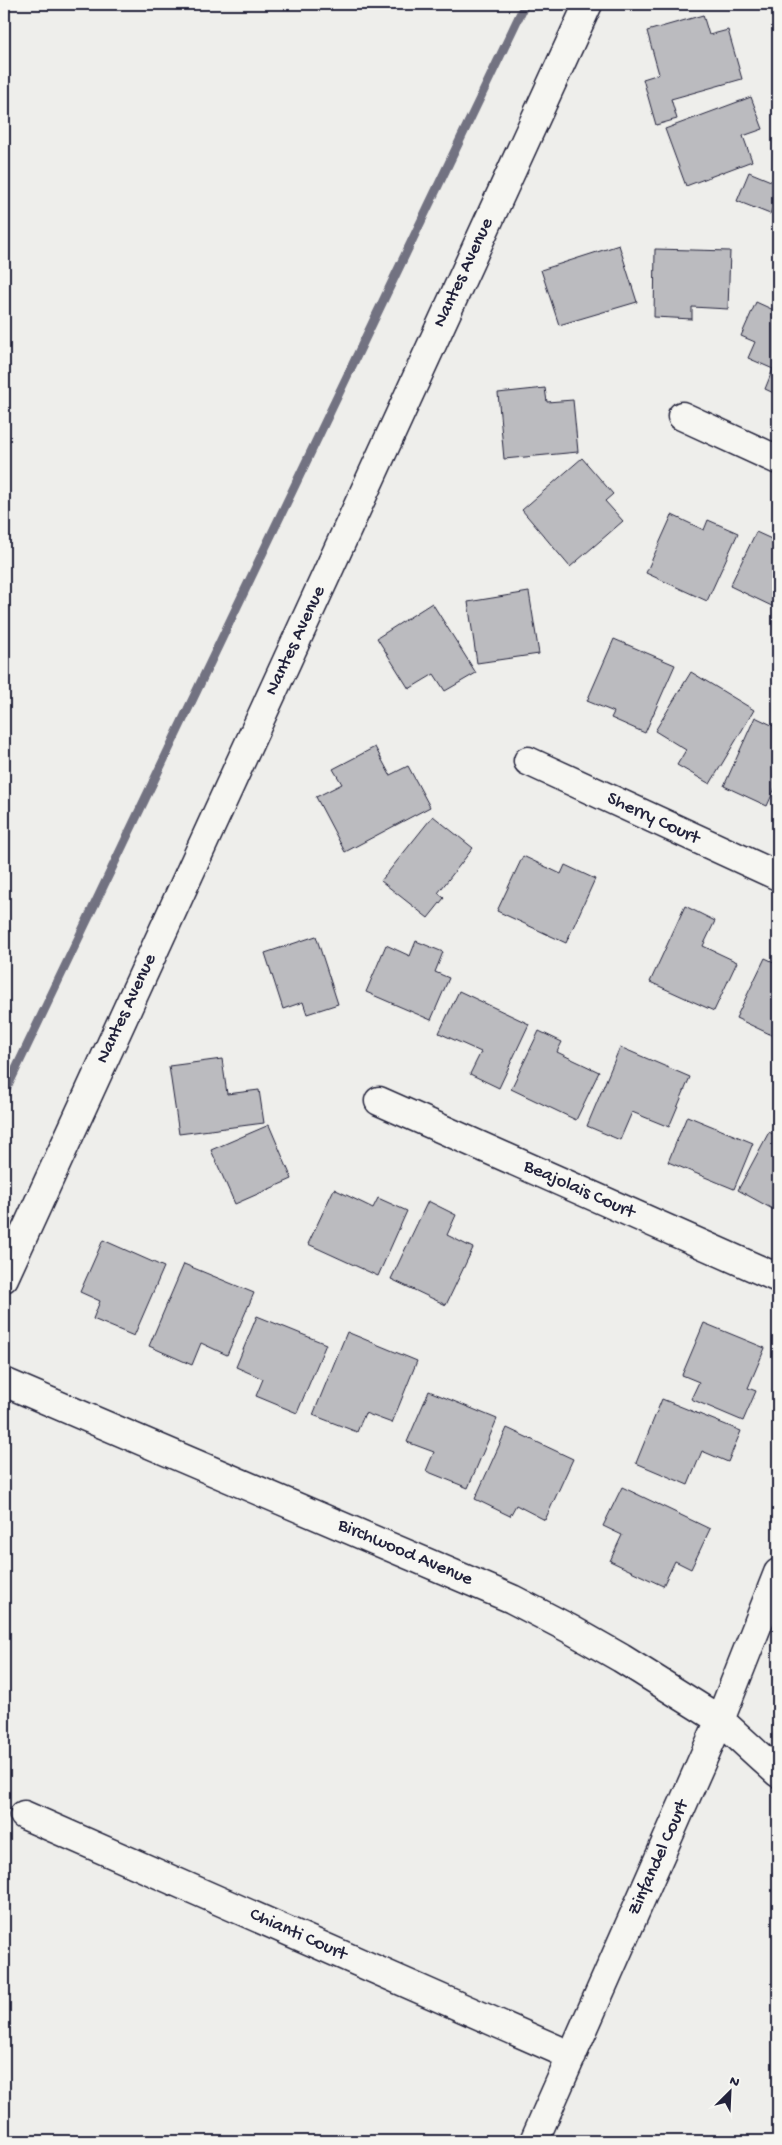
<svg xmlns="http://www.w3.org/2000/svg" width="782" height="2145" viewBox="0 0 782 2145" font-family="'Gochi Hand',sans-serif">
  <rect width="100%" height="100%" fill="#eeeeeb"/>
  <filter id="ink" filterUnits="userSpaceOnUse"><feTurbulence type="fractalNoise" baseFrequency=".02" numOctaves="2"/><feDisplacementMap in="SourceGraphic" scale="10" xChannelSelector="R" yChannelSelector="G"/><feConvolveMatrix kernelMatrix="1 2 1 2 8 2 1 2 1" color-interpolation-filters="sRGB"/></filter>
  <g filter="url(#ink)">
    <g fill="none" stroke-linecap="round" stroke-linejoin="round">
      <!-- stream -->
      <path stroke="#727281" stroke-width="9" d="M4 1094 525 4"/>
    </g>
    <!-- building -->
    <path fill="#bbbbbf" stroke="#22223b" d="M703 15 709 35 728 30 742 79 671 99 677 119 656 125 643 79 659 74 647 31Z
      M751 97 763 129 743 136 752 161 686 186 665 129Z
      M749 172 778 184V194L770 214 737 201Z
      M619 245 637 302 559 325 541 270Z
      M655 249 730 251 728 309 692 307V319L654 317Z
      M756 302 778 312V395L765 389 773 369 748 358 755 342 741 336Z
      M545 388 547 402 573 400 578 452 504 459 498 393Z
      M582 458 613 494 605 501 623 521 570 567 522 510Z
      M672 515 704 530 708 520 738 533 707 601 646 573Z
      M756 532 778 542V609L730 586Z
      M529 592 539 654 477 663 468 602Z
      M432 603 476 673 445 691 434 674 409 689 377 638Z
      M614 639 675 665 645 733 611 718 614 712 587 701Z
      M691 672 754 710 710 784 677 765 686 750 655 731Z
      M755 717 778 728V787L776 786 767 806 724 786Z
      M375 747 390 775 408 766 430 807 345 852 316 797 342 784 333 769Z
      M433 816 473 848 438 893 444 898 428 918 381 881Z
      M523 856 561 874 565 865 595 879 566 943 497 911Z
      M685 906 715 921 703 946 737 962 714 1011 650 982Z
      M316 936 338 1004 307 1014 303 1002 283 1009 265 953Z
      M416 941 443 952 435 972 449 978 431 1020 366 992 386 945 410 956Z
      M765 958 778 964V1038L736 1018Z
      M459 991 529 1024 499 1088 470 1074 481 1052 439 1033Z
      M539 1031 562 1042 557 1052 599 1072 576 1120 511 1089Z
      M620 1047 690 1077 669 1127 632 1112 620 1140 587 1126Z
      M222 1059 227 1094 259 1090 264 1123 179 1134 169 1066Z
      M687 1116 753 1143 734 1189 668 1162Z
      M269 1125 292 1179 235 1204 211 1150Z
      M769 1132 778 1137V1212L738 1190Z
      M334 1189 373 1208 378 1198 407 1211 378 1276 308 1244Z
      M428 1201 456 1215 447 1235 473 1248 446 1305 391 1279Z
      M103 1240 164 1267 134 1336 93 1319 100 1301 80 1292Z
      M184 1264 254 1293 227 1355 201 1343 192 1365 149 1346Z
      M257 1316 326 1344 297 1413 256 1396 263 1379 236 1367Z
      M704 1323 765 1348 748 1388 756 1391 743 1421 691 1399 699 1382 682 1375Z
      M347 1332 417 1361 392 1423 365 1413 357 1432 313 1415Z
      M429 1391 497 1419 468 1488 426 1471 434 1452 407 1442Z
      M662 1399 741 1431 728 1462 702 1451 688 1485 636 1463Z
      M507 1428 573 1459 545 1520 516 1505 510 1516 475 1499Z
      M622 1487 710 1529 691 1569 675 1561 663 1586 610 1561 622 1535 603 1526Z"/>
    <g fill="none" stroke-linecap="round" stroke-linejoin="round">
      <!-- street casing -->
      <g stroke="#22223b" stroke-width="31">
        <path id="street" d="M682 416 778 460
          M528 761 778 876
          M379 1101 778 1278
          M4 1278 588 4
          M4 1382 512 1599 570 1629 621 1658 720 1720 778 1773
          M24 1815 572 2056
          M534 2141 720 1720 778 1573"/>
      </g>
      <!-- street -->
      <use href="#street" stroke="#f6f6f2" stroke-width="28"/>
    </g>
  </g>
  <g text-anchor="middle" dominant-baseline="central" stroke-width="4.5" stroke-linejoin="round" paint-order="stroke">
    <!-- street labels -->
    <g font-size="19" fill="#22223b" stroke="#f6f6f2">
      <text transform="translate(464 273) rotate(-65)">Nantes Avenue</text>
      <text transform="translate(296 641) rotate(-65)">Nantes Avenue</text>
      <text transform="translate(653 819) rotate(25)">Sherry Court</text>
      <text transform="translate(127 1009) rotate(-65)">Nantes Avenue</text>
      <text transform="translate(579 1190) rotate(24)">Beajolais Court</text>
      <text transform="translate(405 1553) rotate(23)">Birchwood Avenue</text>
      <text transform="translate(659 1858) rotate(-66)">Zinfandel Court</text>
      <text transform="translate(298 1935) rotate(24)">Chianti Court</text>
    </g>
  </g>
  <!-- margin -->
  <rect width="782" height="2145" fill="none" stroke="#f6f6f2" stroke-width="20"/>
  <rect x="10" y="10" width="762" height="2125" fill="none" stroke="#22223b" stroke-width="2" filter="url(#ink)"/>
  <!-- north arrow -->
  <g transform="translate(730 2092) rotate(24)" stroke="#f6f6f2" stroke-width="4" paint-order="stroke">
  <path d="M0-4L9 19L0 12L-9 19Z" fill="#22223b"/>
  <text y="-8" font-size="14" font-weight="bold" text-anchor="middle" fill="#22223b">N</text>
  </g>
</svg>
